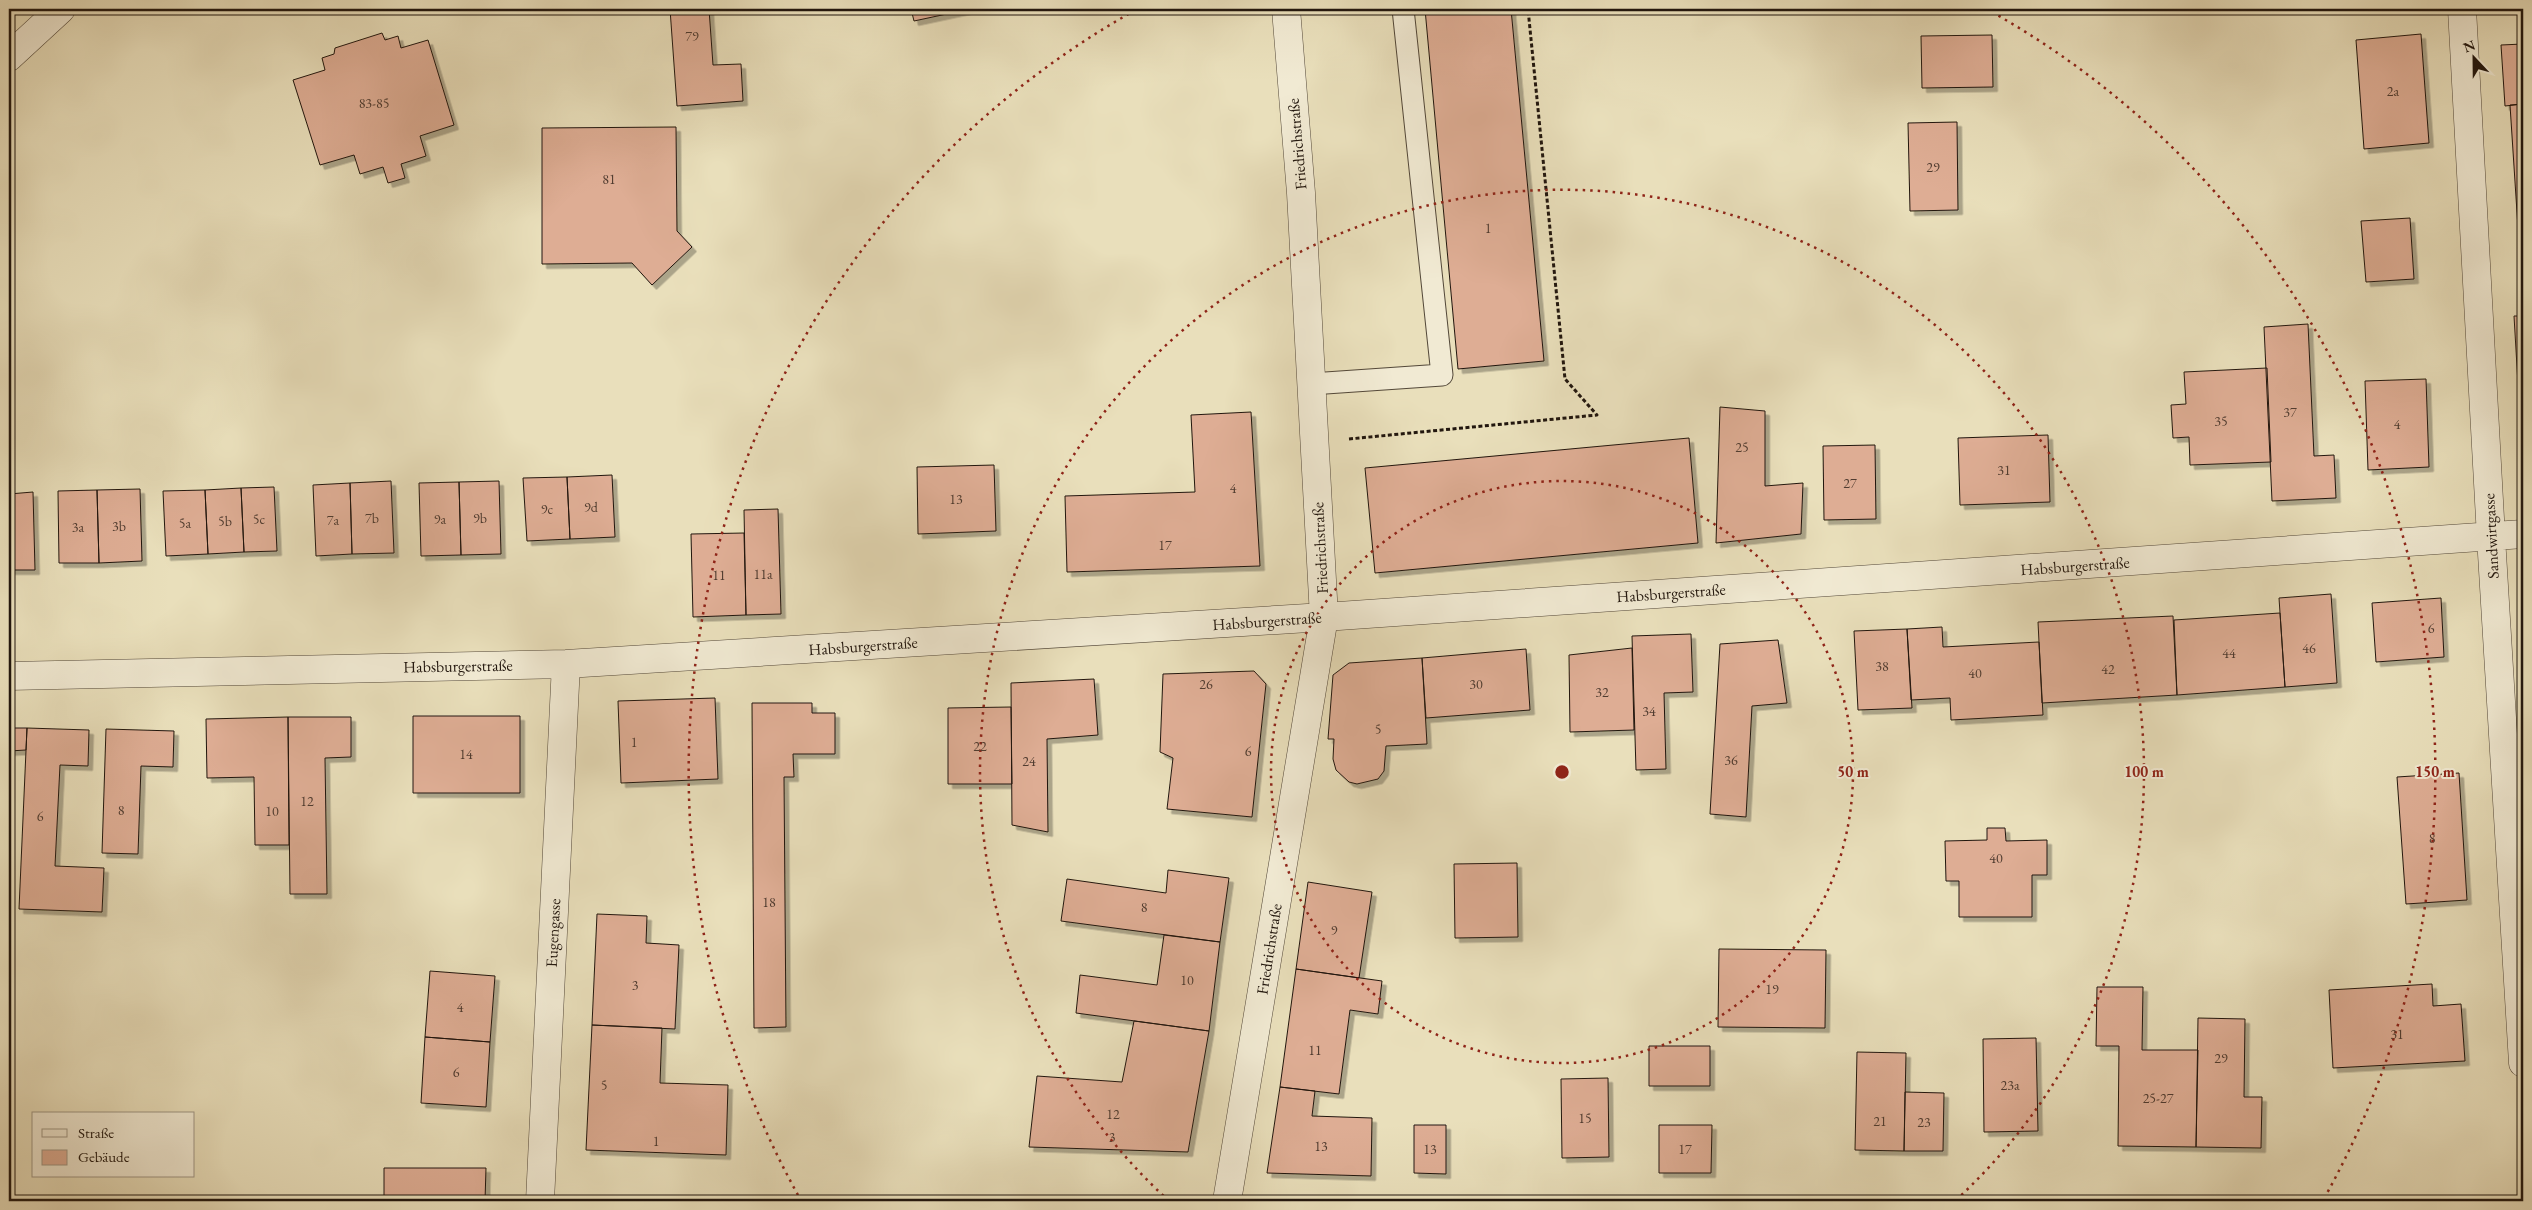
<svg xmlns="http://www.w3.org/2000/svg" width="2532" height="1210" viewBox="0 0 2532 1210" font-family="'EB Garamond',serif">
  <defs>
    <filter id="shadow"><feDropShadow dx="4.5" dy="4.5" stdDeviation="0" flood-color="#0004"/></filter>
  </defs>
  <rect width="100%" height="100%" fill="#e9dfbb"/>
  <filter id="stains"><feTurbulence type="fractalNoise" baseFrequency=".004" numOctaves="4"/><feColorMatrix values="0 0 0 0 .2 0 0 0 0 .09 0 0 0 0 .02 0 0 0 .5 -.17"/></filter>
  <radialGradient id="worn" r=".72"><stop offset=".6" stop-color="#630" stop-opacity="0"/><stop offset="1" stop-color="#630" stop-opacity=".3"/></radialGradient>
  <!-- building -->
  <path fill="#dead94" stroke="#21160e" filter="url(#shadow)" d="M670 9H709L713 65 741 64 743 101 677 106Z
    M911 9H970L914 21Z
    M1425 9H1511L1544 361 1458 369Z
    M382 33 385 40 398 36 401 48 428 40 454 125 420 136 426 156 401 164 405 178 388 183 383 167 360 174 354 155 320 165 293 80 325 70 322 58 334 54 335 48Z
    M2421 34 2429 143 2364 149 2356 40Z
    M1992 35 1993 87 1922 88 1921 36Z
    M2523 44V104L2505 106 2501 45Z
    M2523 104V274H2521L2510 105Z
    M1957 122 1958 210 1910 211 1908 123Z
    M676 127 677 231 692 247 652 285 632 263 542 264V128Z
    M2410 218 2414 279 2366 282 2361 221Z
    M2514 316H2523V469Z
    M2308 324 2314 456 2334 455 2336 498 2272 501 2264 327Z
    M2267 368 2271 462 2190 465 2189 437 2173 438 2171 405 2186 404 2184 372Z
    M2426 379 2429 467 2368 470 2365 381Z
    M1720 407 1765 411V486L1803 483 1801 534 1716 543Z
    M1251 412 1260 566 1067 572 1065 496 1195 492 1191 415Z
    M2048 435 2050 502 1960 505 1958 438Z
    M1689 438 1698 543 1375 573 1365 468Z
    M1875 445 1876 519 1824 520 1823 446Z
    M994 465 996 531 918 534 917 467Z
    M612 475 615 537 570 539 567 477Z
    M567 477 570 539 527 541 523 478Z
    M391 481 394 553 352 554 350 483Z
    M499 481 501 554 461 555 459 482Z
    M459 482 461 555 421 556 419 483Z
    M350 483 352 554 316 556 313 485Z
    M274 487 277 551 244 552 241 488Z
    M241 488 244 552 208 554 205 490Z
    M140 489 142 561 99 563 97 490Z
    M97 490 99 563H59L58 491Z
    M205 490 208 554 166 556 163 491Z
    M33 492 35 570H9V494Z
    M778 509 781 614 746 615 744 510Z
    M744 533 746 615 693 617 691 534Z
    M2331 594 2337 683 2285 687 2279 598Z
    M2441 598 2444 657 2376 662 2372 603Z
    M2280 613 2285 687 2177 695 2174 620Z
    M2173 616 2177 695 2042 703 2038 622Z
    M1942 627 1943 647 2039 642 2043 715 1951 720 1950 698 1911 700 1907 629Z
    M1907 629 1912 708 1858 710 1854 631Z
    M1691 634 1693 692 1664 693 1666 769 1636 770 1632 636Z
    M1778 640 1787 703 1752 706 1746 817 1710 814 1720 644Z
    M1632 648 1634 730 1570 732 1569 655Z
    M1526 649 1530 710 1426 718 1422 658Z
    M1422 658 1427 744 1386 746 1384 771 1378 779 1357 784 1349 782 1336 770 1333 759 1334 739H1328L1333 675 1349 663Z
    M1254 671 1266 684 1252 817 1167 809 1173 758 1160 752 1163 674Z
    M1094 679 1098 735 1047 739 1048 832 1012 825 1011 683Z
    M715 698 718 779 621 783 618 701Z
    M752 703H812V713H835V754H793L794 777H784L786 1027 754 1028Z
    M1011 707 1012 784H948V708Z
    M413 716H520V793H413Z
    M288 717 289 845H255L254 777 207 778 206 719Z
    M288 717H351V757L325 758 327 894H290Z
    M9 728H27L26 750 9 751Z
    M27 728 89 730 88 766 60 765 55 866 104 868 102 912 19 909Z
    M106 729 174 731 173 767 141 766 138 854 102 853Z
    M2459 773 2467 900 2406 904 2397 777Z
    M1987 828H2005L2006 841 2047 840V875H2032V917H1959V881H1946L1945 841 1987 840Z
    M1517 863 1518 937 1455 938 1454 864Z
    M1168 870 1229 878 1220 942 1061 921 1067 879 1166 893Z
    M1308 882 1372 892 1359 978 1296 969Z
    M597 914 647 916 646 943 679 945 675 1029 592 1025Z
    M1164 935 1220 942 1209 1031 1076 1013 1080 975 1157 985Z
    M1719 949 1826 950 1825 1028 1718 1027Z
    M1296 969 1382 981 1378 1014 1350 1010 1339 1094 1280 1087Z
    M430 971 495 976 490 1042 425 1037Z
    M2432 984 2433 1006 2461 1004 2465 1061 2333 1068 2329 990Z
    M2097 987H2143L2142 1050H2198L2196 1147 2118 1146 2119 1046H2096Z
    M2198 1018 2245 1019 2244 1097H2262L2261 1148 2196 1147Z
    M1134 1021 1209 1031 1188 1152 1029 1147 1037 1076 1122 1082Z
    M592 1025 662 1028 660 1083 728 1085 726 1155 586 1150Z
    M425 1037 490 1042 486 1107 421 1103Z
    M2036 1038 2038 1131 1984 1132 1983 1039Z
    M1649 1046H1710V1086H1649Z
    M1857 1052 1906 1053 1904 1151 1855 1150Z
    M1608 1078 1609 1157 1562 1158 1561 1079Z
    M1280 1087 1315 1091 1312 1116 1372 1118 1371 1176 1267 1173Z
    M1905 1092 1944 1093 1943 1151H1904Z
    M1414 1125H1446V1174L1414 1173Z
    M1659 1125H1712L1711 1173H1659Z
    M384 1168H486L485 1201H384Z"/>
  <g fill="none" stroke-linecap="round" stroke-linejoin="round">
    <!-- lane casing -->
    <g stroke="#534839" stroke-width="23">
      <path id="lane" d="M1311 384 1442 375 1403 9"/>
    </g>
    <!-- street casing -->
    <g stroke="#534839" stroke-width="29">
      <path id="street" d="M2462 9 2491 537 2523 1063
        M9 57 61 9
        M9 676 566 664 1324 617 2523 534
        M540 1201 566 664
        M1227 1201 1324 617 1301 193 1286 9"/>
    </g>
    <!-- path -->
    <path stroke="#21160e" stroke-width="3" stroke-dasharray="4 2.5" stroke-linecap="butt" d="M1349 439 1597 415 1565 379 1528 9"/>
    <!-- lane -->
    <use href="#lane" stroke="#f1ead3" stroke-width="21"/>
    <!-- street -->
    <use href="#street" stroke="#f1ead3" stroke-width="28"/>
  </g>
  <!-- distance rings -->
  <g fill="none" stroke="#8f2418" stroke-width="2.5" stroke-dasharray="2.5 5">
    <circle cx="1562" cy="772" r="291"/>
    <path d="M1169 1201A582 582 0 1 1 1955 1201"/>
    <path d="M798 1195A873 873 0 0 1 1132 12M1992 12A873 873 0 0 1 2326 1195"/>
  </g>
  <g text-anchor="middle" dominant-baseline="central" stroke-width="4" stroke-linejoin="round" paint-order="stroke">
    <!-- number labels -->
    <g font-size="14" fill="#503c30">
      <text x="692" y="36">79</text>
      <text x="2393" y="91">2a</text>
      <text x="374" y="103">83-85</text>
      <text x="1933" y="167">29</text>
      <text x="609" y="179">81</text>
      <text x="1488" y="228">1</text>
      <text x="2290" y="412">37</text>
      <text x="2221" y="421">35</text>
      <text x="2397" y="424">4</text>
      <text x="1742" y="447">25</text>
      <text x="2004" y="470">31</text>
      <text x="1850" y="483">27</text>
      <text x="1233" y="488">4</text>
      <text x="956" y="499">13</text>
      <text x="591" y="507">9d</text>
      <text x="547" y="509">9c</text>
      <text x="372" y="518">7b</text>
      <text x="480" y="518">9b</text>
      <text x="259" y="519">5c</text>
      <text x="440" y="519">9a</text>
      <text x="333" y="520">7a</text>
      <text x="225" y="521">5b</text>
      <text x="185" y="523">5a</text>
      <text x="119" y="526">3b</text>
      <text x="78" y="527">3a</text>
      <text x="1165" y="545">17</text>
      <text x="763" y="574">11a</text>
      <text x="719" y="575">11</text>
      <text x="2431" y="628">6</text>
      <text x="2309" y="648">46</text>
      <text x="2229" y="653">44</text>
      <text x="1882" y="666">38</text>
      <text x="2108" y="669">42</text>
      <text x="1975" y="673">40</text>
      <text x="1206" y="684">26</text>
      <text x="1476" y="684">30</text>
      <text x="1602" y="692">32</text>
      <text x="1649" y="711">34</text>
      <text x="1378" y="729">5</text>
      <text x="634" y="742">1</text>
      <text x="980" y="746">22</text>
      <text x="1248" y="751">6</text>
      <text x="466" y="754">14</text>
      <text x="1731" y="760">36</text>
      <text x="1029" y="761">24</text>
      <text x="307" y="801">12</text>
      <text x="121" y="810">8</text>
      <text x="272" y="811">10</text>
      <text x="40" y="816">6</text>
      <text x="2432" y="838">8</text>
      <text x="1996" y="858">40</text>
      <text x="769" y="902">18</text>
      <text x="1144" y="907">8</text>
      <text x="1334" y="930">9</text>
      <text x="1187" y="980">10</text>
      <text x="635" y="985">3</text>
      <text x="1772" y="989">19</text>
      <text x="460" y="1007">4</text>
      <text x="2397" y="1034">31</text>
      <text x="1315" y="1050">11</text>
      <text x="2221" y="1058">29</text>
      <text x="456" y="1072">6</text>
      <text x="604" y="1085">5</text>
      <text x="2010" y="1085">23a</text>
      <text x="2158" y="1098">25-27</text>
      <text x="1113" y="1114">12</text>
      <text x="1585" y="1118">15</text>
      <text x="1880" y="1121">21</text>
      <text x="1924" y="1122">23</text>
      <text x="1112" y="1137">3</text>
      <text x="656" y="1141">1</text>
      <text x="1321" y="1146">13</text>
      <text x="1430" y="1149">13</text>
      <text x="1685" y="1149">17</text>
    </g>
    <!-- street labels -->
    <g font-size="16" fill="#21160e" stroke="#f1ead3">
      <text transform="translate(1297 144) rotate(-95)">Friedrichstraße</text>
      <text transform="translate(2491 536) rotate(-93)">Sandwirtgasse</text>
      <text transform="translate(1320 548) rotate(-93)">Friedrichstraße</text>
      <text transform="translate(2075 566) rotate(-4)">Habsburgerstraße</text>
      <text transform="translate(1671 593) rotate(-4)">Habsburgerstraße</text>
      <text transform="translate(1267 621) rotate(-4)">Habsburgerstraße</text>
      <text transform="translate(863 646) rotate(-4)">Habsburgerstraße</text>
      <text transform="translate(458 666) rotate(-1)">Habsburgerstraße</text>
      <text transform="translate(553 933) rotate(-87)">Eugengasse</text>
      <text transform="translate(1269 949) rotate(-81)">Friedrichstraße</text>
    </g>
  </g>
  <circle cx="1562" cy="772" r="8" fill="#8f2418" stroke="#f1ead3" stroke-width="2.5"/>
  <g font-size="15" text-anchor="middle" font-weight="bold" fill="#8f2418" stroke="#f1ead3" stroke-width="4" stroke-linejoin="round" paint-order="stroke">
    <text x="1853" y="777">50 m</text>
    <text x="2144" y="777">100 m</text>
    <text x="2435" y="777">150 m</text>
  </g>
  <!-- margin -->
  <rect width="2532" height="1210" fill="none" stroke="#e9dfbb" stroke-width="30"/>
  <rect x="10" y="10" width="2512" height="1190" fill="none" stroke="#21160e" stroke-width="2.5"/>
  <rect x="15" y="15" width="2502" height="1180" fill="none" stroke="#21160e"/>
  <!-- legend -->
  <rect x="32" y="1112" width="162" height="65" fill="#f1ead3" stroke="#9e9584"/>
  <rect x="42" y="1129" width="25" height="8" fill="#f1ead3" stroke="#9e9584"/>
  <text x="78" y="1138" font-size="15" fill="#21160e">Straße</text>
  <rect x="42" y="1150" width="25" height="15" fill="#dead94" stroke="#9e9584"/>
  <text x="78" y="1162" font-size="15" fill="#21160e">Gebäude</text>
  <!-- north arrow -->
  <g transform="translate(2474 58) rotate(338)" stroke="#f1ead3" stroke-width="4" paint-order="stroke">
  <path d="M0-4L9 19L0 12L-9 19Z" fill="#21160e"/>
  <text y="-8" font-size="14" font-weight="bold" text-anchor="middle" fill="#21160e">N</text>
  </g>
  <rect width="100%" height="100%" filter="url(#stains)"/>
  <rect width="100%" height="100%" fill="url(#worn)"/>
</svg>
